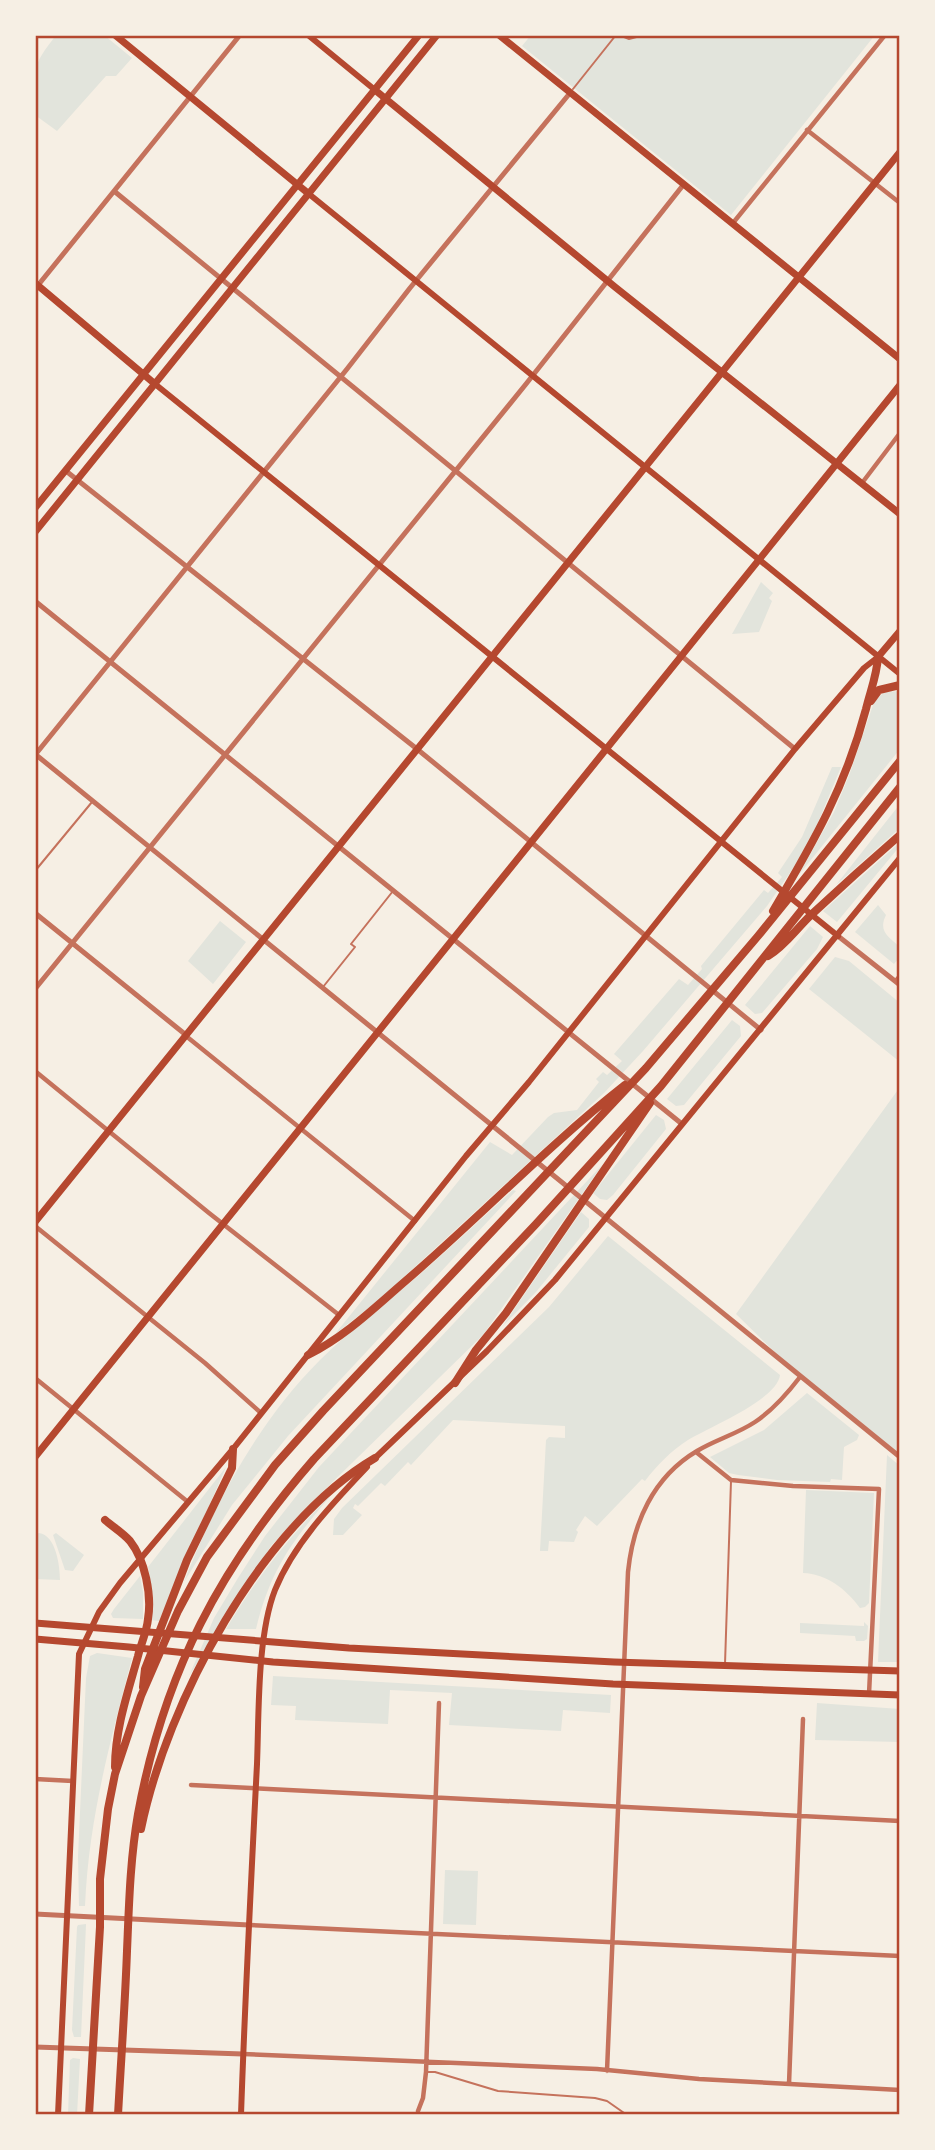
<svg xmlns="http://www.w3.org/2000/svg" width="935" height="2150" viewBox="0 0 935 2150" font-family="Ubuntu,sans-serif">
  <rect width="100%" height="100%" fill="#f6efe4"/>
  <!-- green -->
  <path fill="#e2e4dc" d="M56 35H104L132 58 116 76H106L57 131 35 115V93L38 89C29 66 44 52 56 35Z
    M531 35H875L731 215 522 46Z
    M761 582 773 593 769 598 772 601 759 632 732 634Z
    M900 691V749L798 876 834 812 850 773 874 702 884 692Z
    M832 767H841L817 825 796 864 767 906 643 1051 604 1093 417 1265 375 1303 335 1334 490 1142 512 1155 548 1117 554 1113 577 1110 599 1082 596 1079 603 1072 607 1075 622 1061 614 1054 679 979 688 985 702 969 701 966 764 890 768 893 782 877 778 873 802 837Z
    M900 804V828L836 885Z
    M900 842V846L837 922 823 911Z
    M878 905 886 915C878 931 888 937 900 947V957L894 964 855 932Z
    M220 921 246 942 213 984 188 961Z
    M810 926 823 937 817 949 762 1013 755 1014 745 1005Z
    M835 957 849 961 900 1003V1062L809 989Z
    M732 1020 740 1026 741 1036 684 1105 676 1106 667 1099Z
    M900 1087V1457L800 1377 736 1314Z
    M656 1115 664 1120 666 1129 613 1195 607 1200 600 1199 593 1193Z
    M603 1164 483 1335 308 1506 271 1546 189 1676 214 1618 238 1578 265 1536 319 1467Z
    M513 1190 516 1191 288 1436 232 1505 184 1582C215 1502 259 1421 320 1360 350 1330 385 1304 418 1276 450 1248 481 1219 513 1190Z
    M581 1212 589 1219V1227L536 1292 502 1327Z
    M608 1236 780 1375C777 1400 709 1427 688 1440 671 1451 657 1465 645 1481L642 1479 597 1526 585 1516 576 1530 578 1532 574 1542 549 1541 548 1551H540L546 1440 549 1437 565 1438V1426L453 1420 411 1465 408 1462 385 1486 381 1483 358 1506 355 1504 353 1508 362 1515 343 1535H333L334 1519 342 1508 549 1307Z
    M807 1393 859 1435 857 1440 844 1447 842 1480 831 1479 830 1482 777 1480 738 1475 729 1473 710 1457 764 1430Z
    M887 1455 900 1466V1662H878Z
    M226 1467 159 1621 151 1620 153 1598 148 1567Z
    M806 1490 874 1493 869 1603 865 1607 860 1608C846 1589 827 1574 803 1573Z
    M334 1492C294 1539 271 1567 256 1629H226C256 1578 292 1533 334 1492Z
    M39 1533C56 1535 60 1566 60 1580L35 1579V1535Z
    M56 1533 84 1555 73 1571 65 1570 53 1535Z
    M140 1576 143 1592V1619L113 1618 111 1614 114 1609Z
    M864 1622 868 1626 867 1639 864 1641H856L855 1636 800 1633V1623L864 1626Z
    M97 1653 132 1658C110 1743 89 1817 85 1906H79L78 1857 86 1678 90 1656Z
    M273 1676 611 1695 610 1713 563 1710 561 1731 449 1725 452 1693 390 1690 388 1724 295 1720 296 1706 271 1705Z
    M817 1703 900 1709V1742L815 1740Z
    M445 1870 478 1871 476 1925 443 1924Z
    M86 1924V1925L81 2037H74L72 2030 77 1927 78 1925Z
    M73 2058 80 2059 77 2115H68L70 2060Z"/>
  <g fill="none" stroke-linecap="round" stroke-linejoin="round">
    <!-- service -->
    <path stroke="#c5725c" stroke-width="2" d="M619 35 629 39 644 35
      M573 89 616 35
      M35 871 92 802
      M895 980 900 974
      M323 987 355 947 351 944 393 891
      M725 1664 731 1481
      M427 2072H435L498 2091 595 2098 607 2101 627 2115
      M407 2115 416 2113"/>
    <!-- minor -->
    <path stroke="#c5725c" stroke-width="4.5" d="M807 130 900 203
      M733 223 885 35
      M862 483 900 433
      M186 1036 415 1221
      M35 1071 209 1213 339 1315
      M35 1226 205 1363 261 1413
      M35 1378 188 1502
      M696 1452 731 1480 793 1486 879 1489 869 1694
      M35 1779 73 1781
      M191 1785 900 1821
      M249 1925 900 1956
      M243 2054 597 2069 699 2079 900 2090
      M607 2071 628 1572C633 1523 653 1477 697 1451 715 1440 737 1434 755 1422 773 1410 787 1394 800 1377
      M789 2084 803 1719
      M418 2111 423 2098 426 2072 439 1703"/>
    <!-- tertiary -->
    <path stroke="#c5725c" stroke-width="5" d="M114 191 795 749
      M35 289 240 35
      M66 471 417 749 761 1030
      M35 601 682 1124
      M35 754 900 1457
      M35 755 347 369 410 288 570 93
      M35 913 186 1035
      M838 936 900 985
      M35 989 526 384 684 184
      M35 1914 249 1925
      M35 2047 243 2054"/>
    <!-- secondary -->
    <path stroke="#b5482f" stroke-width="6" d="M308 35 375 90
      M309 194 900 674
      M155 384 838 936
      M374 1459 487 1351 555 1280 900 858
      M58 2115 79 1654 99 1612 120 1583 233 1449 466 1156 529 1082 795 749 864 668 878 657
      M241 2115C245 1998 251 1881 257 1764 259 1714 257 1636 275 1590 294 1543 333 1503 367 1467"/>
    <!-- primary -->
    <path stroke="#b5482f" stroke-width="7" d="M115 35 309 194
      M499 35 900 359
      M375 90 615 287 900 514
      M35 283 155 384
      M35 508 419 35
      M35 532 437 35
      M878 657 900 631
      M35 1222 900 152
      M35 1457 900 385
      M35 1623 349 1648 614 1662 900 1671
      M35 1639 129 1647 273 1662 613 1684 900 1695"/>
    <!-- motorway -->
    <path stroke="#b5482f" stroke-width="8" d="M871 701 879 690 900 685
      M773 911C814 841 845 788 866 709 870 692 877 675 878 657
      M768 956C785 946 796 929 811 915 840 888 870 861 900 835
      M308 1355C344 1337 372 1310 402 1284 478 1219 546 1147 625 1085
      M455 1383 476 1350 506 1313 650 1103
      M105 1520C113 1527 123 1533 130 1541 145 1560 152 1595 148 1619 147 1631 141 1644 138 1656 128 1692 115 1729 115 1767
      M143 1687 145 1669 187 1560 232 1468 233 1449
      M141 1829C167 1702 261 1525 375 1458
      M89 2115 100 1927V1879L108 1809 115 1774 141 1696 178 1611 207 1557 275 1465 323 1411 646 1068 758 936 900 761
      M118 2115C121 2060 125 2006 127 1951 129 1905 130 1860 138 1814 164 1672 220 1567 314 1459L536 1224 661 1086 900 787"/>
  </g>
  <!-- border -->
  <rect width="935" height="2150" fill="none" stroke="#f6efe4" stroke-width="74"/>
  <rect x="37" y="37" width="861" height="2076" fill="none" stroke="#b5482f" stroke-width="2.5"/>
</svg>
